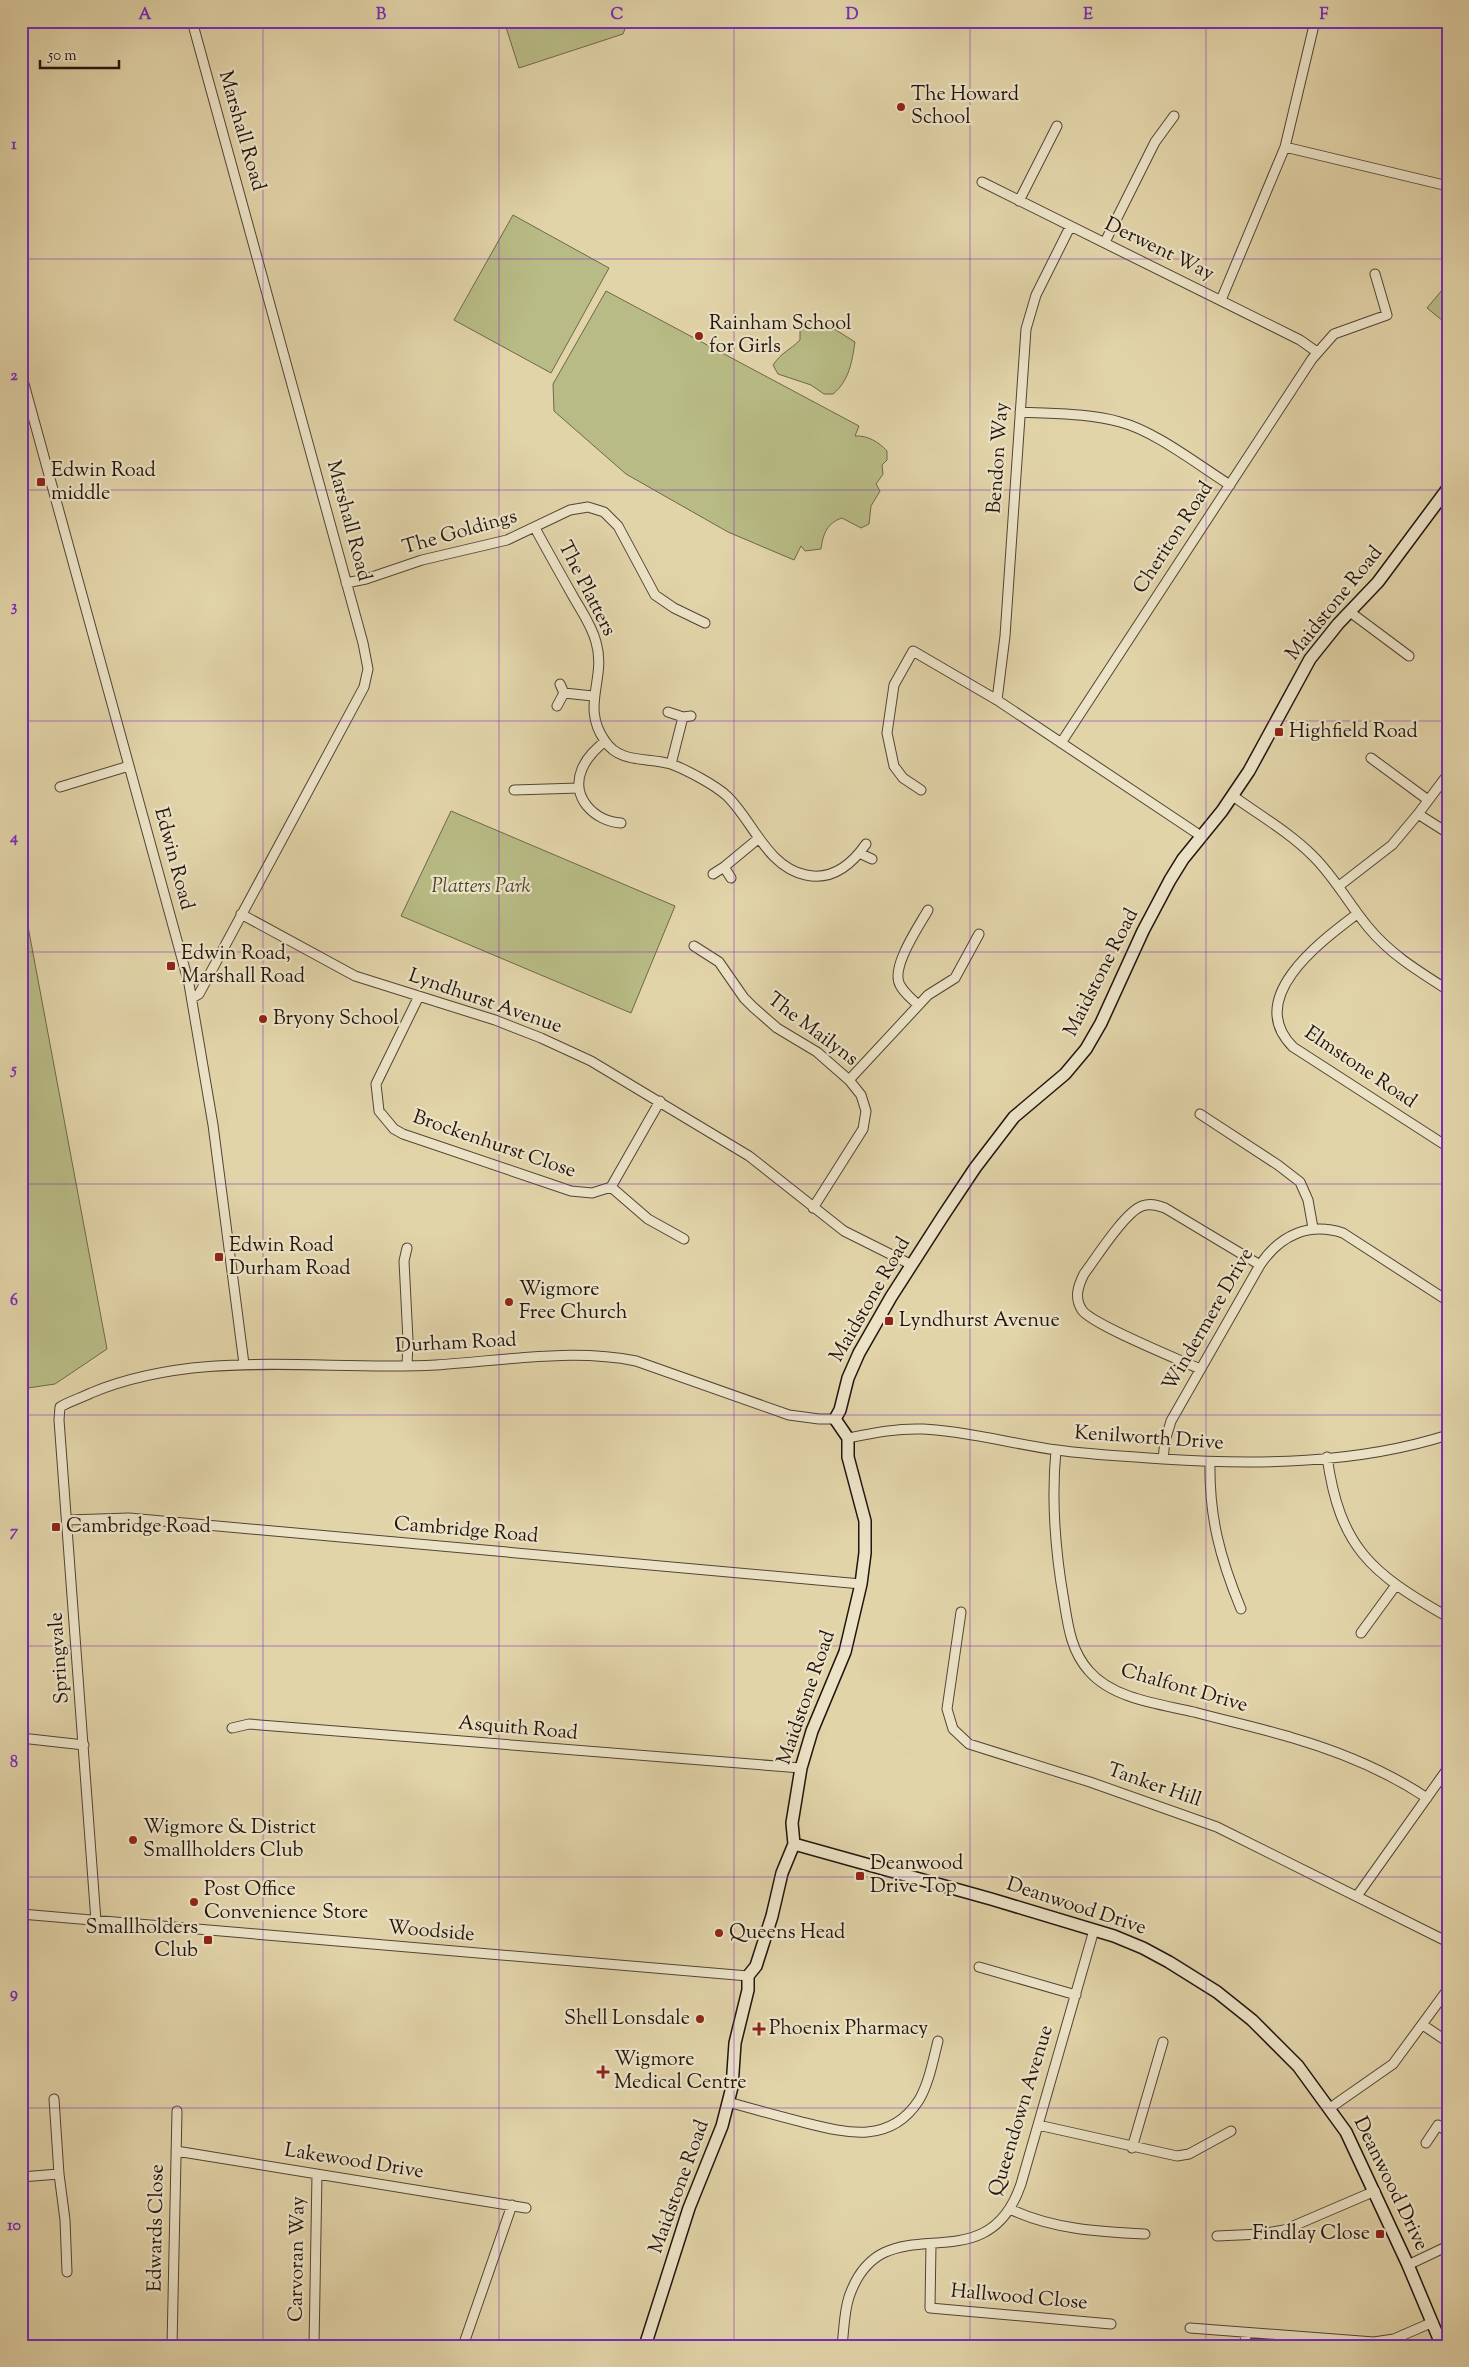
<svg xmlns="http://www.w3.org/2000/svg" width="1469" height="2367" viewBox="0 0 1469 2367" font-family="'Sorts Mill Goudy',serif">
  <rect width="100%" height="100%" fill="#e2d4a9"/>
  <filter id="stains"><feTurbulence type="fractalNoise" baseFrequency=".004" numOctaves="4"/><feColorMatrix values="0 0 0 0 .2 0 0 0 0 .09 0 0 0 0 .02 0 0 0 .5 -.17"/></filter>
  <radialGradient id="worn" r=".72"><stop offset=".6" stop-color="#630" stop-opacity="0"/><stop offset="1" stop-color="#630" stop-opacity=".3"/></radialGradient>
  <!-- green -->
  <path fill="#b8bb85" stroke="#6d684a" d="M504 21H628L623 34 519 68Z
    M513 215 609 268 551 373 454 320Z
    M1448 283V325L1427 308Z
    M606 291 859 426 855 436C867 435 879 442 887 451V460L882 465 883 474 876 484 880 491 871 506 869 524 861 528 842 518C827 523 823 534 821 549L805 551 801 546 794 560 728 532 626 474 554 411 553 384Z
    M807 320H820L855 342C852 362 849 381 833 394H824L811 385 778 374 773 365C783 351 789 351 800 340V331Z
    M451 811 675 906 631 1013 401 916Z
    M21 908 24 921H27L107 1349 55 1384 21 1389Z"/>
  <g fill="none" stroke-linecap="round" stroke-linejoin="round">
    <!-- street casing -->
    <g stroke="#524435" stroke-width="11">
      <path id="street" d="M1285 147 1448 186
        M982 182 1300 340 1317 352
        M1019 201 1057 126
        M1105 242 1155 142 1174 116
        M1221 300 1285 147 1315 21
        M21 373 189 984 213 1125 244 1364
        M1020 412C1052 414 1088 413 1120 422 1155 431 1198 465 1230 485
        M535 528C548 552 561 575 574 598 582 612 592 626 596 642 607 679 580 706 605 741 620 764 648 757 671 764 687 770 715 785 727 796 753 821 767 867 806 875 833 881 852 864 866 844
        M346 583 366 579 422 560 507 540 570 510 588 507 604 512 618 526 655 595 674 608 705 623
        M1350 612 1409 656
        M564 693 593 696
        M997 700 1005 636 1026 329 1036 295 1070 227
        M557 706 564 693 560 684
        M668 712 683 717 691 716
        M605 741C596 749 587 757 582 769 570 797 594 821 621 823
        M1061 743 1312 359 1334 334 1387 315 1375 274
        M1371 758 1428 800
        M671 764 683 717
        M60 787 129 766
        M514 790 579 788
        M921 790 903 778 894 766 887 733 894 685 913 651 997 700 1201 836
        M1233 796C1259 815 1289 832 1312 855 1334 876 1348 903 1368 927 1390 954 1418 971 1448 990
        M1418 814 1448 833
        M859 853 872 859
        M724 867 759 838
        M713 874 724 867 731 878
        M1339 886 1392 845 1418 814 1448 774
        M241 914 355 976 495 1020 541 1038 591 1061 749 1156 844 1231 912 1265
        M1357 914C1320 942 1244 998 1293 1047L1448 1147
        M694 946 719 962 744 998 753 1007 777 1028 817 1052 849 1080 861 1095 866 1111 863 1129 813 1208
        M419 996 376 1084 379 1111 394 1129 403 1134 571 1191 592 1193 611 1187 660 1101
        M192 998 199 994 364 687 368 669 363 643 192 21
        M918 1005C912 999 904 993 900 985 890 968 919 926 928 910
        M849 1080 928 995 955 978 979 934
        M1200 1114 1278 1165 1300 1182 1308 1200 1313 1228
        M611 1187 648 1219 684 1239
        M407 1366 408 1340 404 1261 407 1248
        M1200 1369C1180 1360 1091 1324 1082 1310 1074 1298 1078 1286 1084 1274 1096 1258 1125 1212 1142 1206 1150 1203 1157 1205 1165 1208L1260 1265
        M848 1438C873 1433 897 1428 923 1429 968 1431 1012 1444 1057 1450 1092 1455 1127 1456 1163 1459 1257 1465 1357 1464 1448 1435
        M1056 1450C1051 1502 1055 1550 1064 1601 1068 1626 1071 1651 1089 1671 1113 1699 1160 1704 1194 1712 1227 1721 1260 1728 1293 1738 1341 1752 1385 1770 1427 1798
        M1327 1457C1340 1548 1371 1573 1448 1617
        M1163 1459 1165 1441 1171 1421 1260 1265C1280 1235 1309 1222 1343 1233L1448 1301
        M1210 1462C1209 1517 1220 1558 1241 1609
        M67 1520 129 1518 861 1584
        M961 1612 947 1709 953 1729 969 1744 1090 1782 1217 1827 1448 1942
        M1361 1633 1396 1585
        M232 1728 249 1724 801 1768
        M21 1738 84 1745
        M1357 1896 1448 1768
        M21 1914 748 1976
        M96 1921 59 1420 60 1407C70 1401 81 1398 91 1393 199 1348 321 1371 436 1365 501 1361 571 1348 636 1361L789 1415 819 1419H835
        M979 1967 1076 1995
        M1423 2025 1448 2042
        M728 2102C753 2109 778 2116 802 2122 846 2133 890 2145 919 2100 929 2083 933 2060 938 2041
        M1330 2108 1393 2064 1448 1989
        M1038 2125 1177 2156 1189 2154 1231 2131
        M1426 2143 1438 2125 1448 2132
        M1132 2148 1163 2042
        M176 2151 526 2208
        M59 2174 65 2220 67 2272
        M21 2177 59 2174 54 2099
        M1010 2209C1051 2229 1100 2232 1145 2234
        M1217 2236 1261 2234 1284 2230 1375 2191
        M931 2244 930 2308 1111 2324
        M1408 2265 1448 2246
        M1190 2328 1374 2342 1394 2339 1433 2322
        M172 2346 177 2111
        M314 2346 317 2174
        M463 2346 512 2205
        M842 2346C844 2330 844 2312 849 2297 883 2197 985 2291 1021 2184L1094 1930
        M1245 2346 1246 2333"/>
    </g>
    <!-- secondary casing -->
    <g stroke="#22140e" stroke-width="14">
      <path id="secondary" d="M794 1844 991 1899 1114 1936 1143 1948 1169 1962 1217 1992 1252 2020 1298 2066 1346 2132 1408 2265 1442 2346
        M645 2346 689 2208 722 2126 732 2087 735 2043 748 1990V1976L756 1966 772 1916 782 1873 794 1844 792 1823 801 1768 812 1731 845 1652 861 1584 865 1553V1521L848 1457V1438L835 1419 840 1410 848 1378 859 1353 891 1297 943 1216 975 1168 1014 1117 1065 1074 1086 1049 1101 1023 1143 931 1170 880 1183 859 1222 811 1249 771 1310 659 1338 624 1378 582 1448 488"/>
    </g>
    <!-- street -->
    <use href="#street" stroke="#ece3c7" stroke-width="9"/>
    <!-- secondary -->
    <use href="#secondary" stroke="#ece3c7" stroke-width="11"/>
  </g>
  <!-- grid -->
  <path fill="none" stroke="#7b2cbf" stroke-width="1" stroke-opacity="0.55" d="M263 21V2346M499 21V2346M734 21V2346M970 21V2346M1206 21V2346M21 259H1448M21 490H1448M21 721H1448M21 952H1448M21 1184H1448M21 1415H1448M21 1646H1448M21 1877H1448M21 2108H1448"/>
  <!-- markers -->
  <g fill="#8f2418" stroke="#ece3c7" stroke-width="2">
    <circle cx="901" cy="107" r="5"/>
    <circle cx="699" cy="336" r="5"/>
    <rect x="36" y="477" width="10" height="10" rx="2.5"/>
    <rect x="1274" y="727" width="10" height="10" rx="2.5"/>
    <rect x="166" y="961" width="10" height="10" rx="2.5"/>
    <circle cx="263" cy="1019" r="5"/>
    <rect x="214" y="1252" width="10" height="10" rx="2.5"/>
    <circle cx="509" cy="1302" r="5"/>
    <rect x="884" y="1316" width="10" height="10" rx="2.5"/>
    <rect x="51" y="1522" width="10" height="10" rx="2.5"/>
    <circle cx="133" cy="1840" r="5"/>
    <rect x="855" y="1871" width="10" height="10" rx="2.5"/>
    <circle cx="194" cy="1902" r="5"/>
    <circle cx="719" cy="1933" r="5"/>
    <rect x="203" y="1935" width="10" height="10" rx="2.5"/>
    <circle cx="700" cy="2019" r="5"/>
    <path d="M756.5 2021.5h5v5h5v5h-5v5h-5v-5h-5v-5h5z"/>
    <path d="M600.5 2064.5h5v5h5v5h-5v5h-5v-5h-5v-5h5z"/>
    <rect x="1375" y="2229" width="10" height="10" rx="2.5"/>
  </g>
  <g text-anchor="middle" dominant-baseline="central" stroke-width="4.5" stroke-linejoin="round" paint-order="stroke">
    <!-- poi labels -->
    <g font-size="20" fill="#22140e" stroke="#ece3c7" text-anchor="start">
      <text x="911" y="95">The Howard<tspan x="911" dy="23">School</tspan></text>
      <text x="709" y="324">Rainham School<tspan x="709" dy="23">for Girls</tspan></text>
      <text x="51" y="471">Edwin Road<tspan x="51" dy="23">middle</tspan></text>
      <text x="1289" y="732">Highfield Road</text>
      <text x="181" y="954">Edwin Road,<tspan x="181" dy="23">Marshall Road</tspan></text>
      <text x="273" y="1019">Bryony School</text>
      <text x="229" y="1246">Edwin Road<tspan x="229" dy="23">Durham Road</tspan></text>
      <text x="519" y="1290">Wigmore<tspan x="519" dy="23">Free Church</tspan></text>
      <text x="899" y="1321">Lyndhurst Avenue</text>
      <text x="66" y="1527">Cambridge Road</text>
      <text x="143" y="1828">Wigmore &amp; District<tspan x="143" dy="23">Smallholders Club</tspan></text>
      <text x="870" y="1864">Deanwood<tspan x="870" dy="23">Drive Top</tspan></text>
      <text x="204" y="1890">Post Office<tspan x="204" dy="23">Convenience Store</tspan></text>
      <text x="198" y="1928" text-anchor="end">Smallholders<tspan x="198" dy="23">Club</tspan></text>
      <text x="729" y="1933">Queens Head</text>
      <text x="690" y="2019" text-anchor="end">Shell Lonsdale</text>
      <text x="769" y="2029">Phoenix Pharmacy</text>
      <text x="614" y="2060">Wigmore<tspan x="614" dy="23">Medical Centre</tspan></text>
      <text x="1370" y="2234" text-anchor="end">Findlay Close</text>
    </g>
    <!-- street labels -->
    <g font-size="20" fill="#22140e" stroke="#ece3c7">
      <text transform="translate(241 131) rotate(74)">Marshall Road</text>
      <text transform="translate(1159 250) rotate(26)">Derwent Way</text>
      <text transform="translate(999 458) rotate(-86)">Bendon Way</text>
      <text transform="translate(348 521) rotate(75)">Marshall Road</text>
      <text transform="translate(460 533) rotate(-16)">The Goldings</text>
      <text transform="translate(1174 538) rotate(-57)">Cheriton Road</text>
      <text transform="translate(586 589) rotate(63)">The Platters</text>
      <text transform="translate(1335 604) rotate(-51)">Maidstone Road</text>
      <text transform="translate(173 859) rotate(75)">Edwin Road</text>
      <text transform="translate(1102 973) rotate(-63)">Maidstone Road</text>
      <text transform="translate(485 1002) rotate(19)">Lyndhurst Avenue</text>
      <text transform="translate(812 1030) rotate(37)">The Mailyns</text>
      <text transform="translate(1360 1068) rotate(34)">Elmstone Road</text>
      <text transform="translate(494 1145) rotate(19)">Brockenhurst Close</text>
      <text transform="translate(871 1300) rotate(-60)">Maidstone Road</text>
      <text transform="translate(1209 1320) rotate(-60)">Windermere Drive</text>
      <text transform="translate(456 1344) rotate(-3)">Durham Road</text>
      <text transform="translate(1149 1439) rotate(4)">Kenilworth Drive</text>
      <text transform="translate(466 1531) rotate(5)">Cambridge Road</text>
      <text transform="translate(60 1658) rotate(-94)">Springvale</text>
      <text transform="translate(1184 1689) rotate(16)">Chalfont Drive</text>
      <text transform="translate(807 1698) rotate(-71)">Maidstone Road</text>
      <text transform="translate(518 1729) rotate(5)">Asquith Road</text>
      <text transform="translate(1154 1786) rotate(19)">Tanker Hill</text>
      <text transform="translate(1076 1907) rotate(18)">Deanwood Drive</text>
      <text transform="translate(431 1932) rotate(5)">Woodside</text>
      <text transform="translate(1022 2111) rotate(-73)">Queendown Avenue</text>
      <text transform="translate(354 2162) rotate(9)">Lakewood Drive</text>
      <text transform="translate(1390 2184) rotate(64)">Deanwood Drive</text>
      <text transform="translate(680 2187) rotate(-70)">Maidstone Road</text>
      <text transform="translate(157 2228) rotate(-89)">Edwards Close</text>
      <text transform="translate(298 2259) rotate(-89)">Carvoran Way</text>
      <text transform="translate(1019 2298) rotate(5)">Hallwood Close</text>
    </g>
    <!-- park labels -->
    <g font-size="20" font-style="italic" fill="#4f4632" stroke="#ece3c7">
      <text x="481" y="887">Platters Park</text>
    </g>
  </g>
  <!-- margin -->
  <rect width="1469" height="2367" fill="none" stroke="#e2d4a9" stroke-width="55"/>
  <!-- scale -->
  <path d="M40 60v8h79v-8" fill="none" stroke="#22140e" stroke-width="2.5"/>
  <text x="48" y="60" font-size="15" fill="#22140e" stroke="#ece3c7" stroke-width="4" paint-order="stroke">50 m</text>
  <rect x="28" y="28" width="1414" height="2312" fill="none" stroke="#7b2cbf" stroke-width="2"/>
  <g font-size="16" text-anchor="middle" font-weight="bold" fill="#7b2cbf">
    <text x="145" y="19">A</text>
    <text x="381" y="19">B</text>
    <text x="617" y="19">C</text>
    <text x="852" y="19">D</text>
    <text x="1088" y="19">E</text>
    <text x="1324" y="19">F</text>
    <text x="14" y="149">1</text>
    <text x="14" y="380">2</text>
    <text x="14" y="611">3</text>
    <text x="14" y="842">4</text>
    <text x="14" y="1074">5</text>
    <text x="14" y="1305">6</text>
    <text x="14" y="1536">7</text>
    <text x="14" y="1767">8</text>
    <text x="14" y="1998">9</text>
    <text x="14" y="2230">10</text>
  </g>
  <rect width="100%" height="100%" filter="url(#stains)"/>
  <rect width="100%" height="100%" fill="url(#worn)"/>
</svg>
